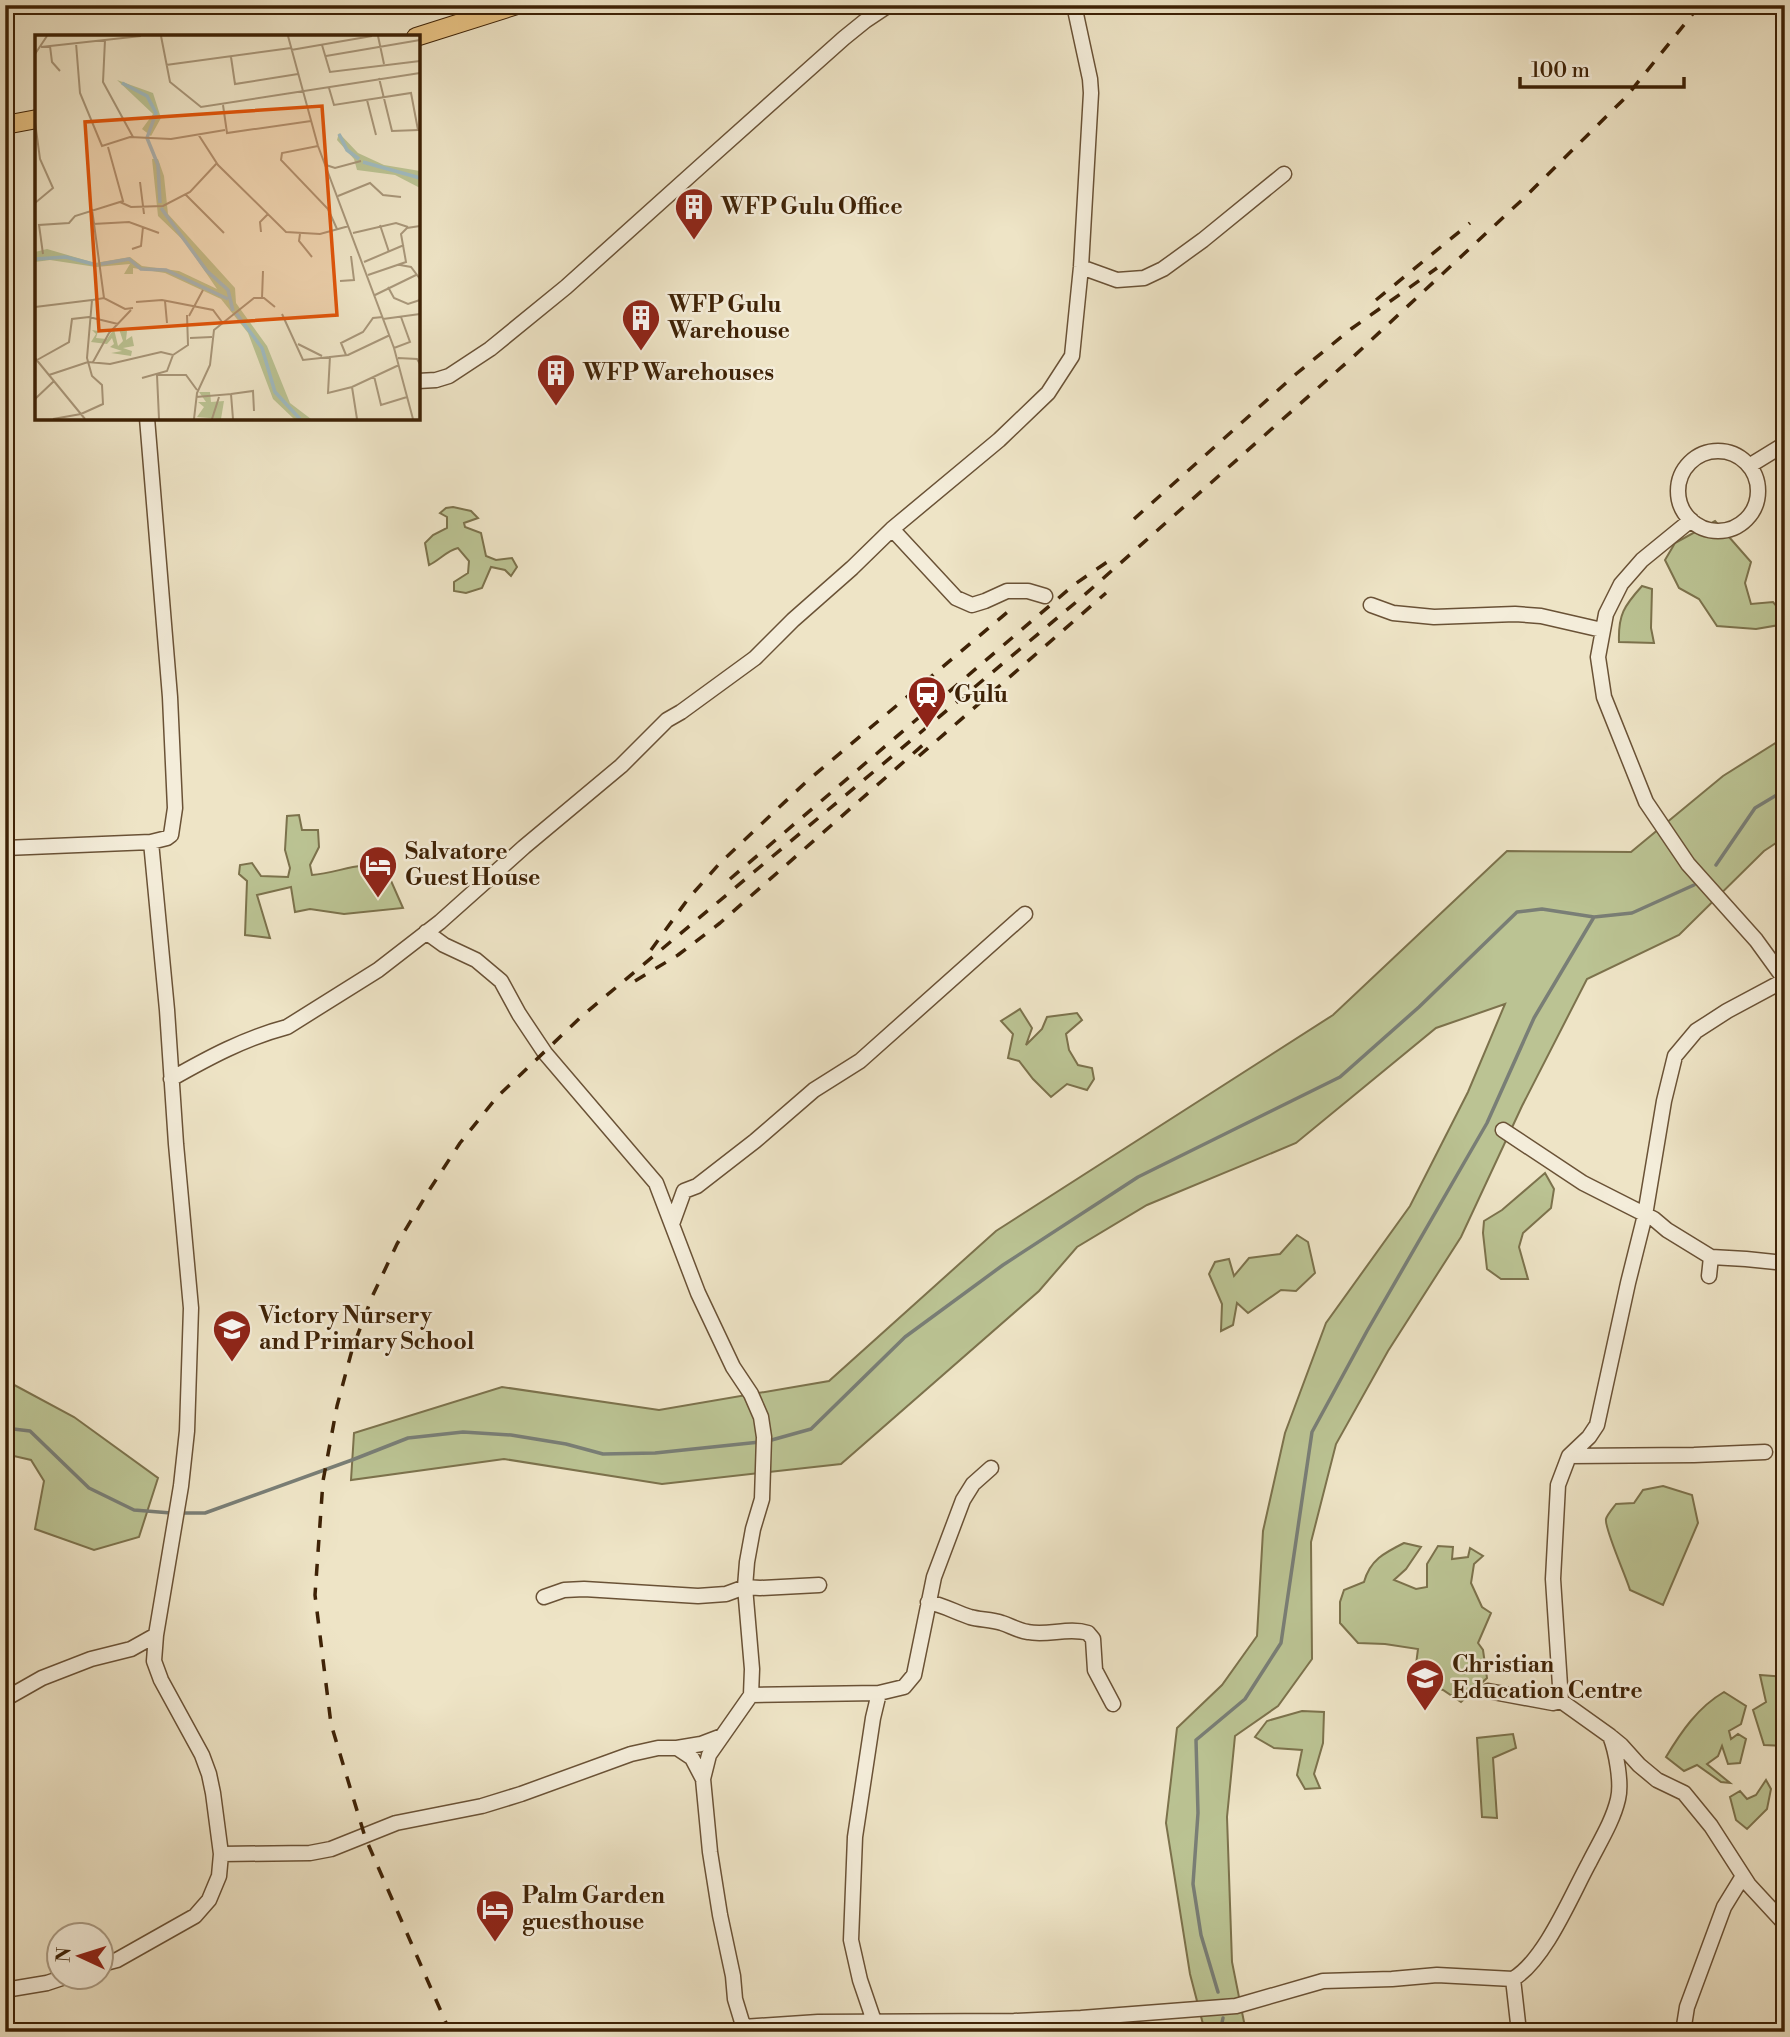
<svg xmlns="http://www.w3.org/2000/svg" width="1790" height="2037" viewBox="0 0 1790 2037" font-family="'Libre Bodoni',serif">
  <rect width="100%" height="100%" fill="#eee4c6"/>
  <filter id="stains"><feTurbulence type="fractalNoise" baseFrequency=".00286" numOctaves="4"/><feColorMatrix values="0 0 0 0 .2 0 0 0 0 .09 0 0 0 0 .02 0 0 0 .5 -.17"/></filter>
  <radialGradient id="worn" r=".72"><stop offset=".6" stop-color="#630" stop-opacity="0"/><stop offset="1" stop-color="#630" stop-opacity=".3"/></radialGradient>
  <!-- green -->
  <path fill="#bbc393" stroke="#7c724c" stroke-width="2" d="M453 507 471 511 478 518 464 523 465 527 481 533 486 556 496 560 512 558 517 567 511 576 505 570 491 567 482 588 466 593 454 591V582L468 573 469 561 458 548C446 551 440 560 429 565L425 543 433 535 447 528V517L440 513 446 508Z
    M1715 521 1751 562 1745 583 1751 604 1773 602 1785 616V624L1756 629 1717 626 1699 599 1679 588 1665 560 1675 543Z
    M1642 586 1652 589 1651 628 1654 643 1619 642C1618 615 1624 606 1642 586Z
    M1785 737V837L1764 851 1679 935 1587 979 1522 1106 1461 1237 1388 1351 1336 1444 1311 1542 1312 1659 1278 1706 1235 1736 1227 1817 1232 1962 1244 2022 1242 2032H1202L1204 2028 1190 1974 1166 1823 1177 1728 1222 1685 1257 1636 1263 1531 1285 1433 1326 1323 1410 1206 1468 1092 1505 1004 1436 1028 1296 1143 1147 1205 1077 1247 1039 1291 841 1464 662 1484 504 1459 351 1480 354 1433 502 1387 659 1410 829 1381 996 1231 1333 1015 1507 851 1631 852 1723 776Z
    M299 815 302 830H318L319 847 310 865 312 875C336 873 360 862 384 865L403 908 344 914 310 909 295 912 291 887 257 895 270 938 245 935 247 881 239 874 240 865 252 863 261 876 288 877 290 868 285 850 287 816Z
    M1020 1009 1032 1028 1026 1045 1042 1029 1047 1017 1077 1013 1082 1020 1066 1034 1069 1050 1078 1065 1092 1068 1094 1079 1087 1090 1067 1084 1051 1097 1033 1079 1019 1061 1008 1058 1013 1034 1001 1021Z
    M1545 1173 1554 1189 1551 1208 1523 1233 1519 1247 1528 1279H1501L1487 1269 1483 1233 1484 1221 1502 1210Z
    M1297 1235 1308 1242 1315 1273 1296 1291 1281 1290 1248 1313 1237 1303 1233 1325 1221 1331 1222 1304 1209 1274 1215 1262 1229 1259 1234 1276 1249 1258 1280 1254Z
    M5 1380 74 1417 158 1478 139 1537 94 1550 35 1529 44 1481 31 1460 5 1454Z
    M1663 1486 1692 1495 1698 1523 1663 1605 1630 1590C1626 1576 1604 1528 1606 1519 1607 1515 1613 1508 1616 1504L1634 1503 1643 1490Z
    M1404 1543 1421 1547 1406 1569 1394 1580 1416 1589 1427 1587V1564L1438 1546 1453 1547 1452 1559 1468 1557 1470 1548 1483 1556 1474 1564 1471 1583 1482 1607 1491 1613 1478 1643 1483 1650 1487 1678 1461 1702 1443 1690 1414 1680 1418 1649 1385 1644 1358 1643 1340 1623V1602L1344 1590 1364 1582C1370 1560 1384 1553 1404 1543Z
    M1760 1675 1785 1677 1779 1702 1785 1703V1746L1764 1745 1753 1710 1766 1702Z
    M1724 1692 1746 1706 1741 1724 1729 1731 1731 1739 1738 1734 1746 1739 1740 1763 1728 1764 1722 1746 1718 1756 1707 1764 1730 1783 1721 1782 1697 1765 1684 1771 1666 1757C1681 1732 1698 1707 1724 1692Z
    M1302 1711 1324 1712 1323 1743 1314 1774 1320 1788 1305 1789 1297 1775 1302 1750 1274 1748 1255 1737 1267 1721Z
    M1513 1734 1516 1748 1493 1758 1497 1818 1482 1817 1477 1738Z
    M1766 1780 1771 1789 1767 1809 1747 1829 1736 1820 1730 1797 1740 1791 1747 1799 1756 1795Z"/>
  <g fill="none" stroke-linecap="round" stroke-linejoin="round">
    <!-- stream -->
    <path stroke="#797e76" stroke-width="3.5" d="M1716 865 1755 808 1785 790
      M5 1428 30 1431 89 1488 134 1510 171 1513
      M768 1441 811 1429 905 1337 1003 1265 1138 1177 1340 1077 1419 1007 1517 912 1542 909 1594 917 1632 913 1694 885
      M182 1513H205L352 1460 408 1438 463 1432 511 1435 566 1444 603 1454 655 1453 760 1442
      M1218 1992 1201 1935 1193 1884 1198 1813 1196 1740 1245 1699 1281 1643 1312 1432 1367 1331 1487 1123 1534 1018 1594 917
      M1220 2032 1223 2018"/>
    <!-- minor casing -->
    <g stroke="#6a5236" stroke-width="17">
      <path id="minor" d="M1081 267 1117 280 1144 278 1163 269 1203 240 1284 174
        M418 381 436 380 449 376 490 349 566 287 704 163 844 38 865 21 889 5
        M1678 491a40 40 0 1 1 80 0a40 40 0 1 1-80 0Z
        M1749 466 1785 444
        M1691 520 1642 560 1621 584 1606 614 1598 657 1604 697 1646 802 1688 864 1756 940 1785 980
        M892 529 956 598 972 605 985 601 1007 591H1028L1045 596
        M1371 605 1393 613 1434 617 1515 614 1541 616 1602 630
        M5 848 151 842 167 838 171 835 175 808 170 697 147 418
        M426 932 444 945 476 960 501 981 519 1014 545 1053 656 1183 698 1293 733 1367 751 1394 761 1417 764 1437 762 1499 753 1529 747 1562 745 1587 752 1669 751 1695 709 1755 703 1779
        M171 1079C208 1058 245 1038 287 1027L378 970 440 922 524 847 621 766 667 720 681 712 755 658 793 620 852 568 892 529 999 440 1048 393 1072 356 1081 267 1091 93 1090 79 1074 5
        M1503 1130 1583 1183 1654 1219 1667 1230 1711 1257
        M672 1224 684 1191 697 1186 755 1141 814 1090 860 1061 1025 914
        M1709 1276 1711 1257 1746 1259 1785 1263
        M1569 1456 1694 1455 1765 1452
        M544 1597 564 1590 584 1589 698 1596 726 1594 745 1587 760 1588 819 1585
        M928 1602C943 1605 955 1612 970 1617 980 1620 991 1619 1002 1623 1011 1626 1019 1631 1028 1632 1047 1636 1069 1627 1088 1633L1093 1639 1095 1670 1113 1704
        M1488 1691 1553 1703 1561 1701 1610 1736 1621 1745 1639 1765 1657 1780 1684 1793 1711 1826 1749 1885 1785 1924
        M751 1695 879 1693 904 1687 914 1675 934 1577 963 1500 973 1484 991 1468
        M5 1699 42 1678 91 1659 131 1649 156 1635
        M1561 1701 1553 1579 1558 1485 1569 1456 1589 1437 1597 1425 1628 1283 1645 1215 1664 1101 1675 1056 1696 1031 1727 1011 1785 980
        M677 1748 701 1744 722 1736
        M221 1854 310 1853 331 1849 396 1823 482 1806 521 1794 631 1754 658 1748H677L692 1758 703 1779 710 1852 720 1915 733 1976 735 1999 745 2032
        M102 1964 117 1960 195 1916 209 1900 219 1876 221 1854 213 1793 209 1774 202 1755 161 1680 154 1661 156 1635 181 1486 187 1431 191 1308 176 1144 167 1010 151 842
        M1513 1979 1519 2032
        M5 1990 47 1983 62 1978
        M874 2021 860 1980 851 1940 855 1837 873 1718 879 1693
        M743 2027 818 2022 1014 2021 1081 2018 1236 2006 1323 1981 1392 1979 1437 1975 1513 1979C1545 1960 1571 1896 1589 1863 1599 1843 1613 1821 1618 1799 1622 1783 1616 1751 1610 1736
        M1683 2032 1687 2007 1724 1907 1743 1876"/>
    </g>
    <!-- major casing -->
    <g stroke="#3e2206" stroke-width="20">
      <path id="major" d="M416 37 517 5
        M5 125 37 119"/>
    </g>
    <!-- minor -->
    <use href="#minor" stroke="#f4edda" stroke-width="14"/>
    <!-- major -->
    <use href="#major" stroke="#e7c283" stroke-width="18"/>
    <!-- rail -->
    <path stroke="#3e2206" stroke-width="3.5" stroke-dasharray="12 12" stroke-linecap="butt" d="M1376 300 1470 223
      M1134 519 1296 374 1351 329 1437 268
      M919 756 1106 593
      M730 879 1075 584 1116 556
      M651 950 688 899 719 864 806 782 1016 605
      M635 981 678 955 720 923 924 744
      M450 2032 365 1837 331 1724 315 1595 323 1481 337 1406 352 1350 372 1297 397 1244 428 1192 460 1143 497 1097 582 1016 1081 598 1354 356 1523 199 1626 97 1700 5"/>
  </g>
  <!-- icons -->
  <defs>
    <g id="building-pin" transform="scale(2.0125)"><path d="M0 17L-7.5 6A9.5 9.5 0 1 1 7.5 6Z" fill="#8f2418" stroke="#f4edda"/><path d="M-4-6H4V6H1V3H-1V6H-4ZM-2.5-4.3h1.7v1.8h-1.7ZM.8-4.3h1.7v1.8H.8ZM-2.5-1h1.7V.8h-1.7ZM.8-1h1.7V.8H.8Z" fill="#fff"/></g>
    <g id="station-pin" transform="scale(2.0125)"><path d="M0 17L-7.5 6A9.5 9.5 0 1 1 7.5 6Z" fill="#8f2418" stroke="#f4edda"/><path d="M-3-6H3Q5-6 5-4V2Q5 4 3 4L4.5 6H3L1.5 4h-3L-3 6H-4.5L-3 4Q-5 4-5 2V-4Q-5-6-3-6ZM-3.5-4v3h7v-3ZM-3.5 1v1.5H-2V1ZM2 1v1.5H3.5V1Z" fill="#fff"/></g>
    <g id="hotel-pin" transform="scale(2.0125)"><path d="M0 17L-7.5 6A9.5 9.5 0 1 1 7.5 6Z" fill="#8f2418" stroke="#f4edda"/><path d="M-6-4.5h1.5V1H6V5H4.5V3h-9V5H-6ZM-4 0a1.8 1.8 0 1 1 3.6 0ZM.5 0V-2.5h3Q6-2.5 6 0Z" fill="#fff"/></g>
    <g id="school-pin" transform="scale(2.0125)"><path d="M0 17L-7.5 6A9.5 9.5 0 1 1 7.5 6Z" fill="#8f2418" stroke="#f4edda"/><path d="M0-5L7-2L0 1L-7-2ZM-4 1L0 2.5L4 1V4Q0 6-4 4Z" fill="#fff"/></g>
  </defs>
  <g fill-rule="evenodd">
    <use href="#building-pin" x="694" y="207"/>
    <use href="#building-pin" x="641" y="318"/>
    <use href="#building-pin" x="556" y="373"/>
    <use href="#station-pin" x="927" y="695"/>
    <use href="#hotel-pin" x="378" y="865"/>
    <use href="#school-pin" x="232" y="1329"/>
    <use href="#school-pin" x="1425" y="1678"/>
    <use href="#hotel-pin" x="495" y="1909"/>
  </g>
  <g text-anchor="middle" dominant-baseline="central" stroke-width="5" stroke-linejoin="round" paint-order="stroke">
    <!-- poi labels -->
    <g font-size="23" font-weight="bold" fill="#3e2206" stroke="#f4edda" text-anchor="start">
      <text x="721" y="207">WFP Gulu Office</text>
      <text x="668" y="305">WFP Gulu<tspan x="668" dy="26">Warehouse</tspan></text>
      <text x="583" y="373">WFP Warehouses</text>
      <text x="954" y="695">Gulu</text>
      <text x="405" y="852">Salvatore<tspan x="405" dy="26">Guest House</tspan></text>
      <text x="259" y="1316">Victory Nursery<tspan x="259" dy="26">and Primary School</tspan></text>
      <text x="1452" y="1665">Christian<tspan x="1452" dy="26">Education Centre</tspan></text>
      <text x="522" y="1896">Palm Garden<tspan x="522" dy="26">guesthouse</tspan></text>
    </g>
  </g>
  <!-- overview -->
  <g transform="translate(35 35)">
    <rect width="385" height="385" fill="#eee4c6"/>
    <path d="M82 45 118 58 126 83 116 101 107 94 118 79ZM304 98 323 118 349 130 385 136V153L360 140 322 135 319 124 302 105ZM117 124H123L129 141 133 179 200 253 201 268 232 311 255 368 276 384H259L238 364 213 298 186 264 130 238 98 233V239H89L95 229 61 232 15 225 0 227V217L12 214 60 228 95 222 107 231 144 236 182 254 150 207 123 181ZM79 294 83 311 88 306 84 294 92 296 91 305 97 301 99 311 88 313 97 316 96 321 76 318 87 316 75 312 79 309 77 303 72 309 56 307 61 299 57 295 63 296 61 303 72 304ZM164 357H175L176 367 189 366 186 384 162 382 169 372 163 367H171Z" fill="#bbc393"/>
    <path fill="none" stroke="#a0bbc1" stroke-width="3.5" d="M87 48 112 61 121 78 112 103 123 130 125 168M304 99 312 115 324 124M328 127 385 143M126 173 172 236 193 255 198 276M0 224 31 222 62 230M66 229 94 224 106 234 131 235 193 264M201 278 227 313 240 357 265 384"/>
    <path fill="none" stroke="#a89679" stroke-width="2" d="M126 1 135 47 166 72 385 38M253 1 283 111 359 313 378 384M343 1 349 29M70 5 68 47 98 102M41 8 45 58 67 111 95 102 136 104 190 95M287 10 295 37 385 26M15 11 17 27 25 36M6 12 106 1M256 15 337 1M0 19 12 1M291 21 385 5M196 22 200 49 263 39M131 30 256 13M344 43 357 96 384 95M294 53 299 70 376 58 383 95M332 65 341 100M188 70 192 98 276 86M0 87 5 124 18 153 0 168M163 99 183 130 251 197 285 199 314 191M283 111 247 118 246 125 293 174 302 194M291 130 300 133 326 126M105 147 109 179M150 159 189 198M303 161 335 148 348 160 366 162M85 167 96 172 128 171 155 157 182 128M57 174 69 263M58 189 94 187 124 198M345 190 354 217M226 197 225 187 233 179M318 198 361 188 373 192M265 199 264 206 277 222M97 214 106 211 108 192M8 219 4 190 34 188 40 181 88 166 73 112M329 227 369 210M365 230 376 232 385 244M333 240 371 227 366 199 372 193 385 191M305 246 319 245 316 221M353 252 359 263 373 269 385 265M340 260 381 240M227 263 228 236M130 266 132 288M101 267 127 265 178 275 187 287M0 272 57 265M247 279 268 325 313 320 355 300M154 281 168 255M348 284 385 279M155 303 177 302M263 309 287 321M359 313 375 307 366 282M311 320 306 308 328 297 338 283 348 282M295 321 293 358 317 352 364 330M0 323 50 384M363 323 382 324 385 329M2 325 34 307 37 284 54 282 83 289M58 327 74 298 96 275M14 340 53 327 75 329 126 317 138 320 153 310 152 280M339 341 346 370 372 362M107 343 132 336 138 320M317 352 322 384M196 359 218 356 219 376M161 362 196 359 198 384M0 364 19 346M18 384 46 379 68 369 67 350 57 341 52 323 57 265 69 263 90 274 98 273M124 384 122 340H151L162 355M159 384 162 358 175 330 179 295 219 263H229L240 272M177 384 184 362"/>
    <path fill="#e0560c" fill-opacity="0.15" stroke="#e0560c" stroke-width="3.5" d="M287 71 302 280 64 296 50 87Z"/>
    <rect width="385" height="385" fill="none" stroke="#3e2206" stroke-width="3.5"/>
  </g>
  <!-- margin -->
  <rect width="1790" height="2037" fill="none" stroke="#eee4c6" stroke-width="28"/>
  <rect x="7" y="7" width="1776" height="2023" fill="none" stroke="#3e2206" stroke-width="3.5"/>
  <rect x="14" y="14" width="1762" height="2009" fill="none" stroke="#3e2206" stroke-width="2"/>
  <!-- north arrow -->
  <g transform="translate(80 1956) rotate(274)"><circle r="33" fill="#f4edda" stroke="#ab9c85" stroke-width="2"/>
  <path d="M0-5L12 26L0 18L-12 26Z" fill="#8f2418"/>
  <text y="-10" font-size="19" font-weight="bold" text-anchor="middle" fill="#3e2206">N</text>
  </g>
  <!-- scale -->
  <path d="M1520 77v10h164v-10" fill="none" stroke="#3e2206" stroke-width="3.5"/>
  <text x="1531" y="77" font-size="21" fill="#3e2206" stroke="#f4edda" stroke-width="5" paint-order="stroke">100 m</text>
  <rect width="100%" height="100%" filter="url(#stains)"/>
  <rect width="100%" height="100%" fill="url(#worn)"/>
</svg>
